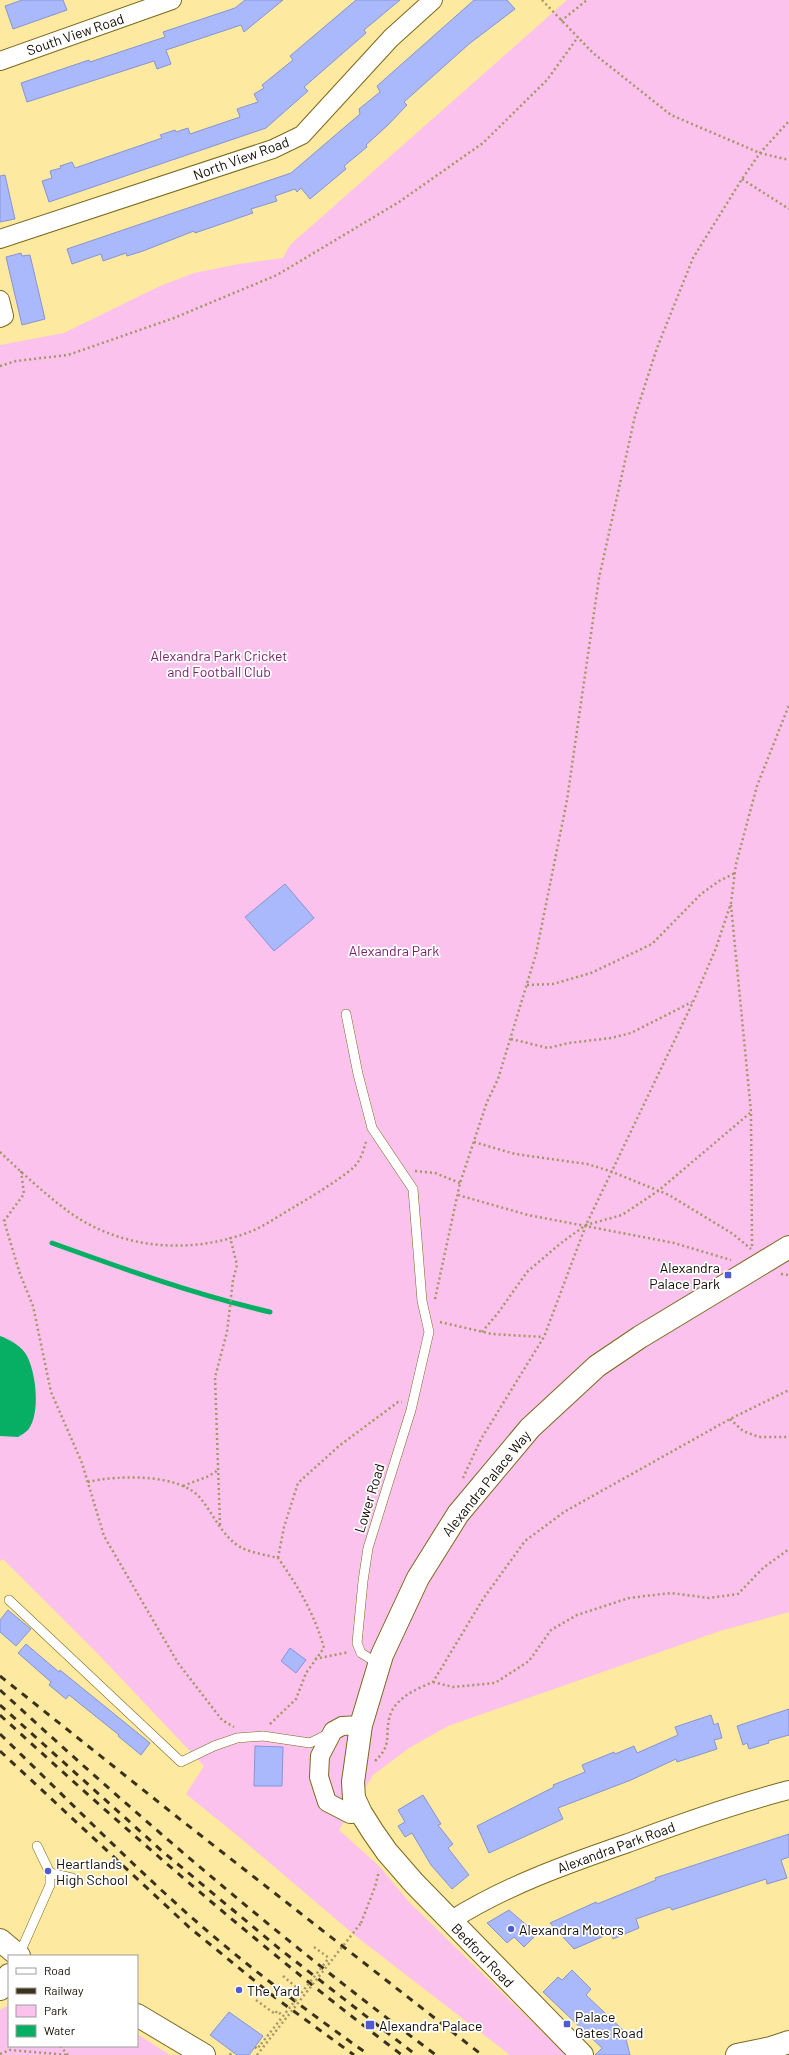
<svg xmlns="http://www.w3.org/2000/svg" width="789" height="2055" viewBox="0 0 789 2055" font-family="Barlow,sans-serif">
  <rect width="100%" height="100%" fill="#fde99f"/>
  <!-- green -->
  <path fill="#fac2ed" d="M567 0H789V1612L720 1631 448 1726 409 1748 373 1775 339 1830 380 1867 409 1902 566 2055H510L357 1937 238 1836 186 1794 204 1766 100 1656 3 1559 0 1561V345L64 333 160 286 194 273 239 264 283 258 290 245Z
    M9 2005V2046H137V2034L170 2055H0V2010Z"/>
  <!-- water -->
  <path fill="#06af64" d="M0 1336C9 1339 23 1347 27 1356 36 1373 41 1414 28 1430 25 1433 21 1435 18 1437L0 1436Z"/>
  <g fill="none" stroke-linecap="round" stroke-linejoin="round">
    <!-- stream -->
    <path stroke="#06af64" stroke-width="5" d="M52 1243C124 1269 196 1295 270 1312"/>
  </g>
  <!-- building -->
  <path fill="#aab8fc" stroke="#8794d4" d="M22 0H63L67 10 13 29 5 6Z
    M245 0H283L244 32 241 25 166 50 171 64 157 69 154 61 27 102 21 83 89 60 90 62 165 37 163 32 235 8Z
    M356 0H400L364 30 366 33 304 87 308 91 266 128 49 202 42 181 52 178 50 171 61 168 60 166 72 162 75 168 162 138 160 135 175 130 176 132 188 128 190 134 240 117 237 109 258 102 254 94 264 88 262 85 293 60 290 56Z
    M474 0H507L515 9 469 44 404 102 407 105 388 125 366 145 367 147 344 166 346 169 310 199 301 188 297 192 295 189 275 196 277 201 251 209 253 213 195 233 194 231 143 251 127 256 126 253 103 261 101 254 72 264 67 249 291 173 360 114 359 109 380 92 377 86Z
    M5 175 15 219 0 222V176Z
    M21 253 22 256 30 255 45 319 22 325 6 257Z
    M285 884 314 918 274 951 245 917Z
    M8 1610 31 1629 16 1646 0 1632V1620Z
    M26 1644 59 1672 60 1670 150 1743 141 1755 118 1736 119 1735 69 1695 66 1699 49 1685 51 1682 18 1653Z
    M290 1648 306 1660 296 1673 281 1661Z
    M789 1709V1735L768 1741 769 1743 749 1749 747 1743 743 1745 737 1726Z
    M711 1715 714 1725 718 1723 722 1738 714 1740 717 1749 677 1762 676 1759 631 1780 558 1808 563 1819 489 1853 477 1826 554 1787 553 1785 585 1772 582 1765 614 1752 615 1754 634 1746 637 1753 678 1735 675 1727Z
    M255 1746 283 1747 282 1786H254Z
    M423 1795 441 1824 438 1825 453 1844 448 1848 469 1875 452 1889 431 1865 412 1833 405 1837 398 1826 405 1822 398 1810Z
    M789 1834V1857L781 1860 787 1878 767 1884 766 1879 672 1910 670 1907 636 1919 639 1928 613 1939 611 1933 574 1949 550 1923 596 1902 597 1904 656 1880 655 1878Z
    M509 1910 537 1934 524 1947 514 1937 507 1943 487 1923Z
    M572 1970 591 1989 586 1995 624 2031 630 2055H595L602 2048 543 1992 558 1977 562 1980Z
    M229 2012 263 2036 249 2055H237L210 2035Z"/>
  <g fill="none" stroke-linecap="round" stroke-linejoin="round">
    <!-- lane casing -->
    <g stroke="#7c691d" stroke-width="10">
      <path id="lane" d="M346 1014 358 1074 372 1128 413 1189 422 1301 429 1332 411 1410 368 1548 363 1581 357 1643 361 1653 379 1664
        M9 1600 181 1762 214 1746 237 1738 263 1736 310 1743 330 1733
        M50 1873 72 1878
        M19 1955 50 1885V1873L37 1846"/>
    </g>
    <!-- street casing -->
    <g stroke="#7c691d" stroke-width="20">
      <path id="street" d="M0 61 172 0
        M0 239 273 149 302 135 391 38 433 0
        M0 300 4 316 0 318
        M361 1813 350 1814 327 1802 319 1777 320 1756 333 1731 342 1726 361 1725
        M450 1921C505 1886 567 1864 628 1843 681 1823 734 1804 789 1790"/>
    </g>
    <!-- secondary casing -->
    <g stroke="#7c691d" stroke-width="24">
      <path id="secondary" d="M0 1940 19 1956
        M0 1989 9 1975
        M137 2015 204 2055
        M582 2055 414 1883 387 1852 373 1832 361 1813 354 1798 353 1782 361 1725 382 1655 418 1578 458 1514 530 1428 597 1366 640 1337 789 1247
        M737 2055 771 2048 789 2042"/>
    </g>
    <!-- path -->
    <path stroke="#a59664" stroke-width="2.5" stroke-dasharray="2 3" stroke-linecap="butt" d="M542 0 593 53 671 115 760 153 789 160
      M561 21 587 0
      M742 179 789 209
      M0 366 16 361 68 355 174 318 277 275 399 202 483 143 547 80 578 37
      M731 905 751 1112 752 1247
      M527 985 553 984 591 973 652 944 701 894 719 881 735 873
      M511 1039 548 1048 569 1043 611 1038 631 1033 692 1002
      M474 1142 515 1154 587 1164 610 1171 669 1195 733 1234 751 1249
      M0 1152C22 1173 45 1194 69 1212 122 1250 192 1255 252 1231 266 1225 280 1215 294 1207 306 1200 353 1172 358 1162 362 1156 364 1148 366 1142
      M21 1171 24 1194 4 1221 20 1274 33 1306 51 1392 82 1463 104 1536 178 1663 222 1720 234 1727
      M415 1171 435 1173 460 1183
      M458 1195 528 1215 674 1243 731 1260
      M781 1274 789 1275
      M435 1299 460 1183 487 1102 498 1079 536 954 567 800 599 578 635 416 657 348 693 258 742 179 760 153 789 121
      M440 1322 492 1334 543 1337
      M482 1332 498 1313 527 1272 561 1243 586 1225 622 1215 658 1191 750 1113
      M730 1419 743 1431 759 1437H789
      M463 1478 481 1439 544 1337 586 1225 693 1002 716 948 731 903 736 864 757 786 789 705
      M88 1482C117 1475 181 1473 201 1499 214 1515 223 1538 242 1548 252 1553 267 1555 278 1558 298 1586 315 1615 324 1648L306 1673 296 1699 269 1725
      M183 1486 209 1476 218 1470
      M220 1525 215 1377 227 1332 233 1280 237 1265 230 1237
      M278 1558 284 1527 298 1483 339 1446 398 1402H402
      M315 1659 349 1652
      M433 1682 453 1687 495 1683 529 1661 551 1630 577 1615 629 1598 671 1593 709 1598 738 1594 763 1568 789 1549
      M375 1761C392 1745 385 1739 389 1719 393 1699 416 1689 433 1682L483 1599 525 1541 564 1512 730 1419 789 1390
      M361 1923 375 1887 379 1871
      M314 1947 329 1958
      M283 1976 302 1992
      M256 2000 275 2014 277 2011 283 2016
      M60 2046 68 2055
      M255 2047 257 2049 261 2044
      M0 2054 10 2050 68 2055
      M230 2055 232 2051"/>
    <!-- lane -->
    <use href="#lane" stroke="#fff" stroke-width="9"/>
    <!-- street -->
    <use href="#street" stroke="#fff" stroke-width="18"/>
    <!-- secondary -->
    <use href="#secondary" stroke="#fff" stroke-width="22"/>
    <!-- rail -->
    <path stroke="#3a321c" stroke-width="3" stroke-dasharray="7 7" stroke-linecap="butt" d="M0 1676 181 1820 482 2055
      M0 1690C140 1819 284 1942 436 2055
      M0 1705 162 1851 281 1950 416 2055
      M0 1715C130 1834 262 1949 402 2055
      M0 1734C60 1792 119 1852 181 1908 240 1961 304 2009 369 2055
      M0 1751 190 1928 277 1999 354 2055"/>
    <!-- path-bridge -->
    <path stroke="#a59664" stroke-width="2.5" stroke-dasharray="2 3" stroke-linecap="butt" d="M261 2044 329 1958
      M257 2055 361 1923"/>
  </g>
  <!-- markers -->
  <g fill="#515bd1" stroke="#fff" stroke-width="1.5">
    <rect x="724" y="1271" width="8" height="8" rx="2"/>
    <circle cx="48" cy="1871" r="4"/>
    <circle cx="511" cy="1929" r="4"/>
    <circle cx="239" cy="1990" r="4"/>
    <rect x="563" y="2020" width="8" height="8" rx="2"/>
    <rect x="365" y="2020" width="10" height="10" rx="2"/>
  </g>
  <g text-anchor="middle" dominant-baseline="central" stroke-width="3.5" stroke-linejoin="round" paint-order="stroke">
    <!-- street labels -->
    <g font-size="14" fill="#110b00" stroke="#fff">
      <text transform="translate(75 34) rotate(-19)">South View Road</text>
      <text transform="translate(241 158) rotate(-20)">North View Road</text>
      <text transform="translate(486 1483) rotate(-51)">Alexandra Palace Way</text>
      <text transform="translate(369 1498) rotate(-73)">Lower Road</text>
      <text transform="translate(616 1847) rotate(-20)">Alexandra Park Road</text>
      <text transform="translate(483 1955) rotate(46)">Bedford Road</text>
    </g>
    <!-- park labels -->
    <g font-size="14" fill="#791c6b" stroke="#fff">
      <text x="219" y="655">Alexandra Park Cricket<tspan x="219" dy="16">and Football Club</tspan></text>
      <text x="394" y="950">Alexandra Park</text>
    </g>
    <!-- poi labels -->
    <g font-size="14" fill="#110b00" stroke="#fff" text-anchor="start">
      <text x="720" y="1267" text-anchor="end">Alexandra<tspan x="720" dy="16">Palace Park</tspan></text>
      <text x="56" y="1863">Heartlands<tspan x="56" dy="16">High School</tspan></text>
      <text x="519" y="1929">Alexandra Motors</text>
      <text x="247" y="1990">The Yard</text>
      <text x="575" y="2016">Palace<tspan x="575" dy="16">Gates Road</tspan></text>
      <text x="379" y="2025">Alexandra Palace</text>
    </g>
  </g>
  <!-- legend -->
  <rect x="8" y="1955" width="130" height="92" fill="#ffffff" stroke="#a09d99"/>
  <rect x="16" y="1968" width="20" height="6" fill="#ffffff" stroke="#a09d99"/>
  <text x="44" y="1975" font-size="12" fill="#110b00">Road</text>
  <rect x="16" y="1988" width="20" height="6" fill="#3a321c" stroke="#a09d99"/>
  <text x="44" y="1995" font-size="12" fill="#110b00">Railway</text>
  <rect x="16" y="2005" width="20" height="12" fill="#fac2ed" stroke="#a09d99"/>
  <text x="44" y="2015" font-size="12" fill="#110b00">Park</text>
  <rect x="16" y="2025" width="20" height="12" fill="#06af64" stroke="#a09d99"/>
  <text x="44" y="2035" font-size="12" fill="#110b00">Water</text>
</svg>
